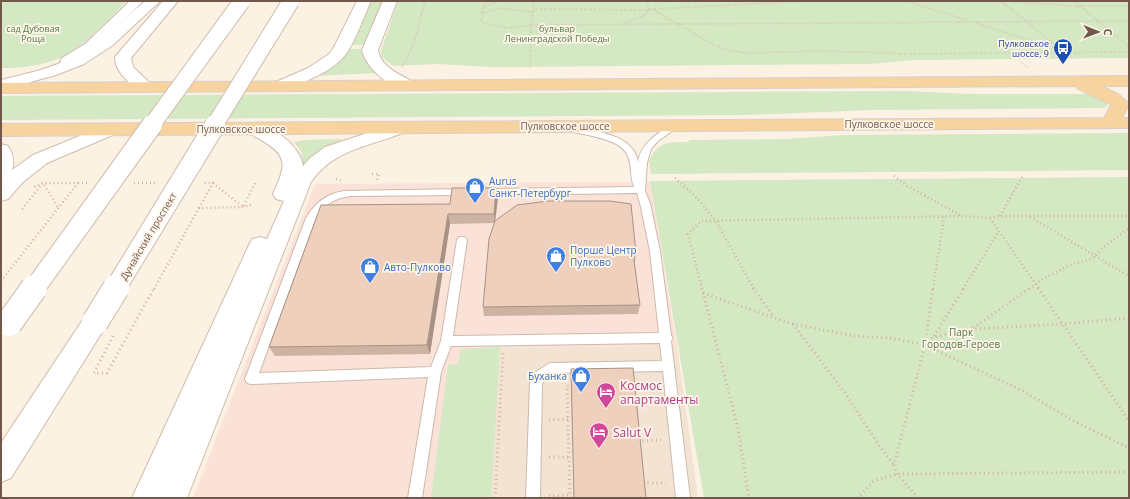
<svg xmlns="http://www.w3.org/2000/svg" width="1130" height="499" viewBox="0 0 1130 499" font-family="'Open Sans',sans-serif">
  <rect width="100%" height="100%" fill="#fbf2e4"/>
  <!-- residential -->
  <path fill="#f2e3d3" d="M677 346 698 498H438L460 348Z"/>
  <!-- commercial -->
  <path fill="#fbe2d8" d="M650 182 677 346 460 348 438 498H193L315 184Z"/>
  <!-- green -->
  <path fill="#d3e8c3" d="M1 1H127C82 45 69 68 1 68Z
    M370 1H385L367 45H351Z
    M398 1H1129V58L916 60 869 64 494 67 437 64 393 66 382 57 381 51Z
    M349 49H366L377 73 312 76 341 59Z
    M906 91 971 94H1090L1106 102 1107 106 1102 108 871 110 747 115 1 120V96Z
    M1129 133V170L651 174 649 162C657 141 669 142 689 142V140L787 139 844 135Z
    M343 139C327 146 315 156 303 169L302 153 294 142 306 140Z
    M1129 177V498H704L650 181Z
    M500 347 491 498H431L448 365 458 364 461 349Z"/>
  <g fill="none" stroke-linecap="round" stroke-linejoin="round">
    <!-- lane casing -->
    <g stroke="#ccb9ab" stroke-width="2">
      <path id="lane" d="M672 124H675L679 126 658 141 651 149 647 163 645 191 650 203 660 251 671 335 673 338 671 341 690 498H676L663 371 552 373 545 379 542 384 540 498H526L530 383 537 371 550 363 662 361 660 343 451 346 441 372 422 498H408L428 377 251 384 247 383 245 379 306 218C316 202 326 194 344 191L465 189 470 192 465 195 351 196C335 198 324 204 316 218L259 373 431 367 441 341 457 240 459 237H465L467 240 453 336 659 333 650 251 640 203 637 193 483 195 478 192 483 189 634 187C630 177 632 166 628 156 621 138 584 135 568 131L567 129 571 126C594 131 634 134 638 162 641 143 657 134 672 124Z"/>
    </g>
    <!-- street casing -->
    <g stroke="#ccb9ab" stroke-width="2">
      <path id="street" d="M130 1H143L95 50 72 64 67 65 62 64 60 61 62 58 85 44Z"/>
    </g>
    <!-- secondary casing -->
    <g stroke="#d1bbab" stroke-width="2">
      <path id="secondary" d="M145 1H160L113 45 84 64 56 75 1 90V80C25 74 49 69 72 58 100 44 122 21 145 1Z
        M163 1H178L131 58 133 67 154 87 152 91C137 94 114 72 115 57Z
        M357 1H371C364 16 355 42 346 54 335 68 318 76 302 83 293 87 286 92 276 90L274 86 276 82 308 68 329 54 333 49Z
        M383 1H397L378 50C381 67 398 73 411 81L413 85 411 89C393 93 365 67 362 50Z
        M401 122 407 123 410 127 407 131C372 147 335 147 311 182L187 498H132L249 245 252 239 260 237 267 239 284 201 276 199 273 194C285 167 290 156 261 140 255 137 250 134 246 129L249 125C268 120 301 146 303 166L310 158 325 147Z
        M109 124 115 126 118 130 115 134 47 163 23 182 8 199 1 201V181L3 179H1V144L8 146C13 154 15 161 12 170L33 155Z
        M95 312 104 315 107 322 104 329 11 478 1 482V443L86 315Z"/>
    </g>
    <!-- primary casing -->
    <g stroke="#d8d0cd" stroke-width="2">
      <path id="primary" d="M1129 76V86H1101L1118 94 1129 104 1122 118H1129V128L1 136V124L1104 118 1111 105C1103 99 1078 91 1075 86L1 93V83Z"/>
    </g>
    <!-- path-far2 -->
    <path stroke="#d4b3a0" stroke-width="2" stroke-dasharray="0.5 2" stroke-linecap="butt" d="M485 1 481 22 506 28 531 25 1129 21
      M907 1 969 21
      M1001 1 1062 50
      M1009 1 1074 6H1129
      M1074 1 1129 47
      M484 7 497 1
      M534 9 654 10 712 44 730 51 746 53 819 51 895 53
      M653 9 808 1
      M482 13 501 8 533 12
      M624 23 645 15 649 9 647 1
      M976 23 1062 51
      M899 54 1129 52
      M1019 60 1027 67
      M402 67 414 43 425 1
      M530 68 531 25 534 1"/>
    <!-- path-far1 -->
    <path stroke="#d4b3a0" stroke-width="2.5" stroke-dasharray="1 3" stroke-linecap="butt" d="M372 174H379L377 181
      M894 176 907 186 962 216
      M675 178 698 199 716 221 754 289
      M336 179 343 181
      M78 183H87
      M134 183H157
      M213 183 243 207 256 181
      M199 208 213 183H202
      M22 209 43 183 58 207
      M1000 216 1023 175
      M1030 217 1129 276
      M990 218 1039 289
      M1 281 78 183H43L32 188
      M154 289 199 208 243 207 251 205
      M702 289 688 234 701 221 963 216 990 218 1000 216H1129
      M933 289 944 217
      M963 289 999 231
      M1029 289 1043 279 1072 264 1092 259 1105 246 1129 228"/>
    <!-- path -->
    <path stroke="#d4b3a0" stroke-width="3" stroke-dasharray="1 3.5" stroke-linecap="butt" d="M702 288 738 429 749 498
      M753 288 773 316
      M1038 288 1129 421
      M703 293 792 324 855 336 890 338 925 345 934 337 972 329 1062 324 1129 318
      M793 324 847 396 878 444 894 465
      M973 328 1030 288
      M113 336 94 373H107L154 288
      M934 336 964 288
      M925 345 1023 391 1072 420 1129 448
      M549 420 568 419
      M638 441 661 440
      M549 457H569
      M643 483H666
      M549 496 570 495
      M495 498 503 353
      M570 498 567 386H574
      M857 498 874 481 897 474 1129 472
      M918 498 897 474 894 465 925 345 933 288"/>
    <!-- lane -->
    <use href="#lane" fill="#fff" fill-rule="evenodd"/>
    <!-- street -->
    <use href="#street" fill="#fff" fill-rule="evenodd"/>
    <!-- secondary -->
    <use href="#secondary" fill="#fff" fill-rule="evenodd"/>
    <!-- primary -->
    <use href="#primary" fill="#f7d49f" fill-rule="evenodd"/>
    <!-- secondary-bridge-far2 casing -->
    <g stroke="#d1bbab" stroke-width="18" stroke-linecap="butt">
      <path id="secondary-bridge-far2" d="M151 126 242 1
        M214 126 291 1"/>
    </g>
    <!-- secondary-bridge-far1 casing -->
    <g stroke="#d1bbab" stroke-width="22" stroke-linecap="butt">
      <path id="secondary-bridge-far1" d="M34 289 152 125
        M115 289 215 125"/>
    </g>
    <!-- secondary-bridge casing -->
    <g stroke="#d1bbab" stroke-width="28" stroke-linecap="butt">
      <path id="secondary-bridge" d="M95 322 116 288
        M9 323 34 288"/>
    </g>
    <!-- secondary-bridge-far2 -->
    <use href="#secondary-bridge-far2" stroke="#fff" stroke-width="16"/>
    <!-- secondary-bridge-far1 -->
    <use href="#secondary-bridge-far1" stroke="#fff" stroke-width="20"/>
    <!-- secondary-bridge -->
    <use href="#secondary-bridge" stroke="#fff" stroke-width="26"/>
  </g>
  <!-- wall -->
  <path fill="#ceb3a3" d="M498 197 495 220 636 253 635 263H634L640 305 638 314 484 316 483 307 494 223 450 224 430 354 275 356 269 347 450 204Z
    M571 369 646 498H574L571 388Z"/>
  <!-- shaded-wall -->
  <path fill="#a79284" d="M496 188 498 197 495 223 494 214Z
    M448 214 450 224 430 354 427 345Z"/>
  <!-- building -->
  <path fill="#efd0bd" stroke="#a79284" d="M452 188H496L494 214H448L427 345 269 347 321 205 450 204Z
    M548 201H610L631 204 636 253H633L640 305 483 307 489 239 495 221 517 205Z
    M633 368 646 498H574L571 369Z"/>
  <!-- icons -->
  <defs>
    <g id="bus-pin" transform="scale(1)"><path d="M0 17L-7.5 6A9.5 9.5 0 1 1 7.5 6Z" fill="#1a4fb4" stroke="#fef6ea"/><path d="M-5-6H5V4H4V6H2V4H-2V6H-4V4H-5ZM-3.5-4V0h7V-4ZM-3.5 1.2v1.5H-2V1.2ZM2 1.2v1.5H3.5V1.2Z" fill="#fff"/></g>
    <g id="shop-pin" transform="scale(1)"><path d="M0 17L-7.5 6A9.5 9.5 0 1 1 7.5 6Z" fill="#3f7fe0" stroke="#fef6ea"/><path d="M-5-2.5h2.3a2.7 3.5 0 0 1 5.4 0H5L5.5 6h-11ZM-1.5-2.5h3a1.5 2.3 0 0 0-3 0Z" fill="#fff"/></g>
    <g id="hotel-pin" transform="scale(1)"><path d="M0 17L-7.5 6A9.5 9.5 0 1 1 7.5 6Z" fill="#d1479c" stroke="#fef6ea"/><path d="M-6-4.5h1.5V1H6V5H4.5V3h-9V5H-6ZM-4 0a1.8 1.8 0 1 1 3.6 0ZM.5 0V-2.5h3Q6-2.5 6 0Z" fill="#fff"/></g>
  </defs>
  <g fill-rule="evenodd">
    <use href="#bus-pin" x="1063" y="48"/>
    <use href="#shop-pin" x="475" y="187"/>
    <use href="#shop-pin" x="556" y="256"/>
    <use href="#shop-pin" x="370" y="267"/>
    <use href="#shop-pin" x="581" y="376"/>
    <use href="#hotel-pin" x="606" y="392"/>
    <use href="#hotel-pin" x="599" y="432"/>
  </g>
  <g text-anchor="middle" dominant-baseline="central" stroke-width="3.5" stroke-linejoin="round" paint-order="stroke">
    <!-- far-park labels -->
    <g font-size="9" fill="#547843" stroke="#fef6ea">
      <text x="33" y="28">сад Дубовая<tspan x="33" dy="10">Роща</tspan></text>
      <text x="557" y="28">бульвар<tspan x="557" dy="10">Ленинградской Победы</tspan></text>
    </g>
    <!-- far-transit labels -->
    <g font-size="9" fill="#164399" stroke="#fef6ea" text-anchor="end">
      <text x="1049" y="43">Пулковское<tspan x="1049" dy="10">шоссе, 9</tspan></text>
    </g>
    <!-- street labels -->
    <g font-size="10" fill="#72584b" stroke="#fef6ea">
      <text x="889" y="124">Пулковское шоссе</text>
      <text x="565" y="126">Пулковское шоссе</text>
      <text x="241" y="129">Пулковское шоссе</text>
      <text transform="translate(148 236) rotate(-59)">Дунайский проспект</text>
    </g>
    <!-- shop labels -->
    <g font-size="10" fill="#366cbe" stroke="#fef6ea" text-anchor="start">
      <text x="489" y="181">Aurus<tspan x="489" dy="12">Санкт-Петербург</tspan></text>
      <text x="570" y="250">Порше Центр<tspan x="570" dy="12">Пулково</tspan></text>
      <text x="384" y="267">Авто-Пулково</text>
      <text x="567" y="376" text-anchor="end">Буханка</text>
    </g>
    <!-- park labels -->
    <g font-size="10" fill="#547843" stroke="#fef6ea">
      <text x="961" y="332">Парк<tspan x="961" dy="12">Городов-Героев</tspan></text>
    </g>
    <!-- near-hotel labels -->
    <g font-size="12" fill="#b23c85" stroke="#fef6ea" text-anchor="start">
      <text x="620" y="385">Космос<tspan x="620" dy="14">апартаменты</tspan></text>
      <text x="613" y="432">Salut V</text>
    </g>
  </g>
  <!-- border -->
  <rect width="1130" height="499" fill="none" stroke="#72584b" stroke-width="4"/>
  <!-- north arrow -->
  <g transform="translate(1098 32) rotate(91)" stroke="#fef6ea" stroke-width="3" paint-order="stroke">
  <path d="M0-3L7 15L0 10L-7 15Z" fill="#72584b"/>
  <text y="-6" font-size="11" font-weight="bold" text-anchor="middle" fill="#72584b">С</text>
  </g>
</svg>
